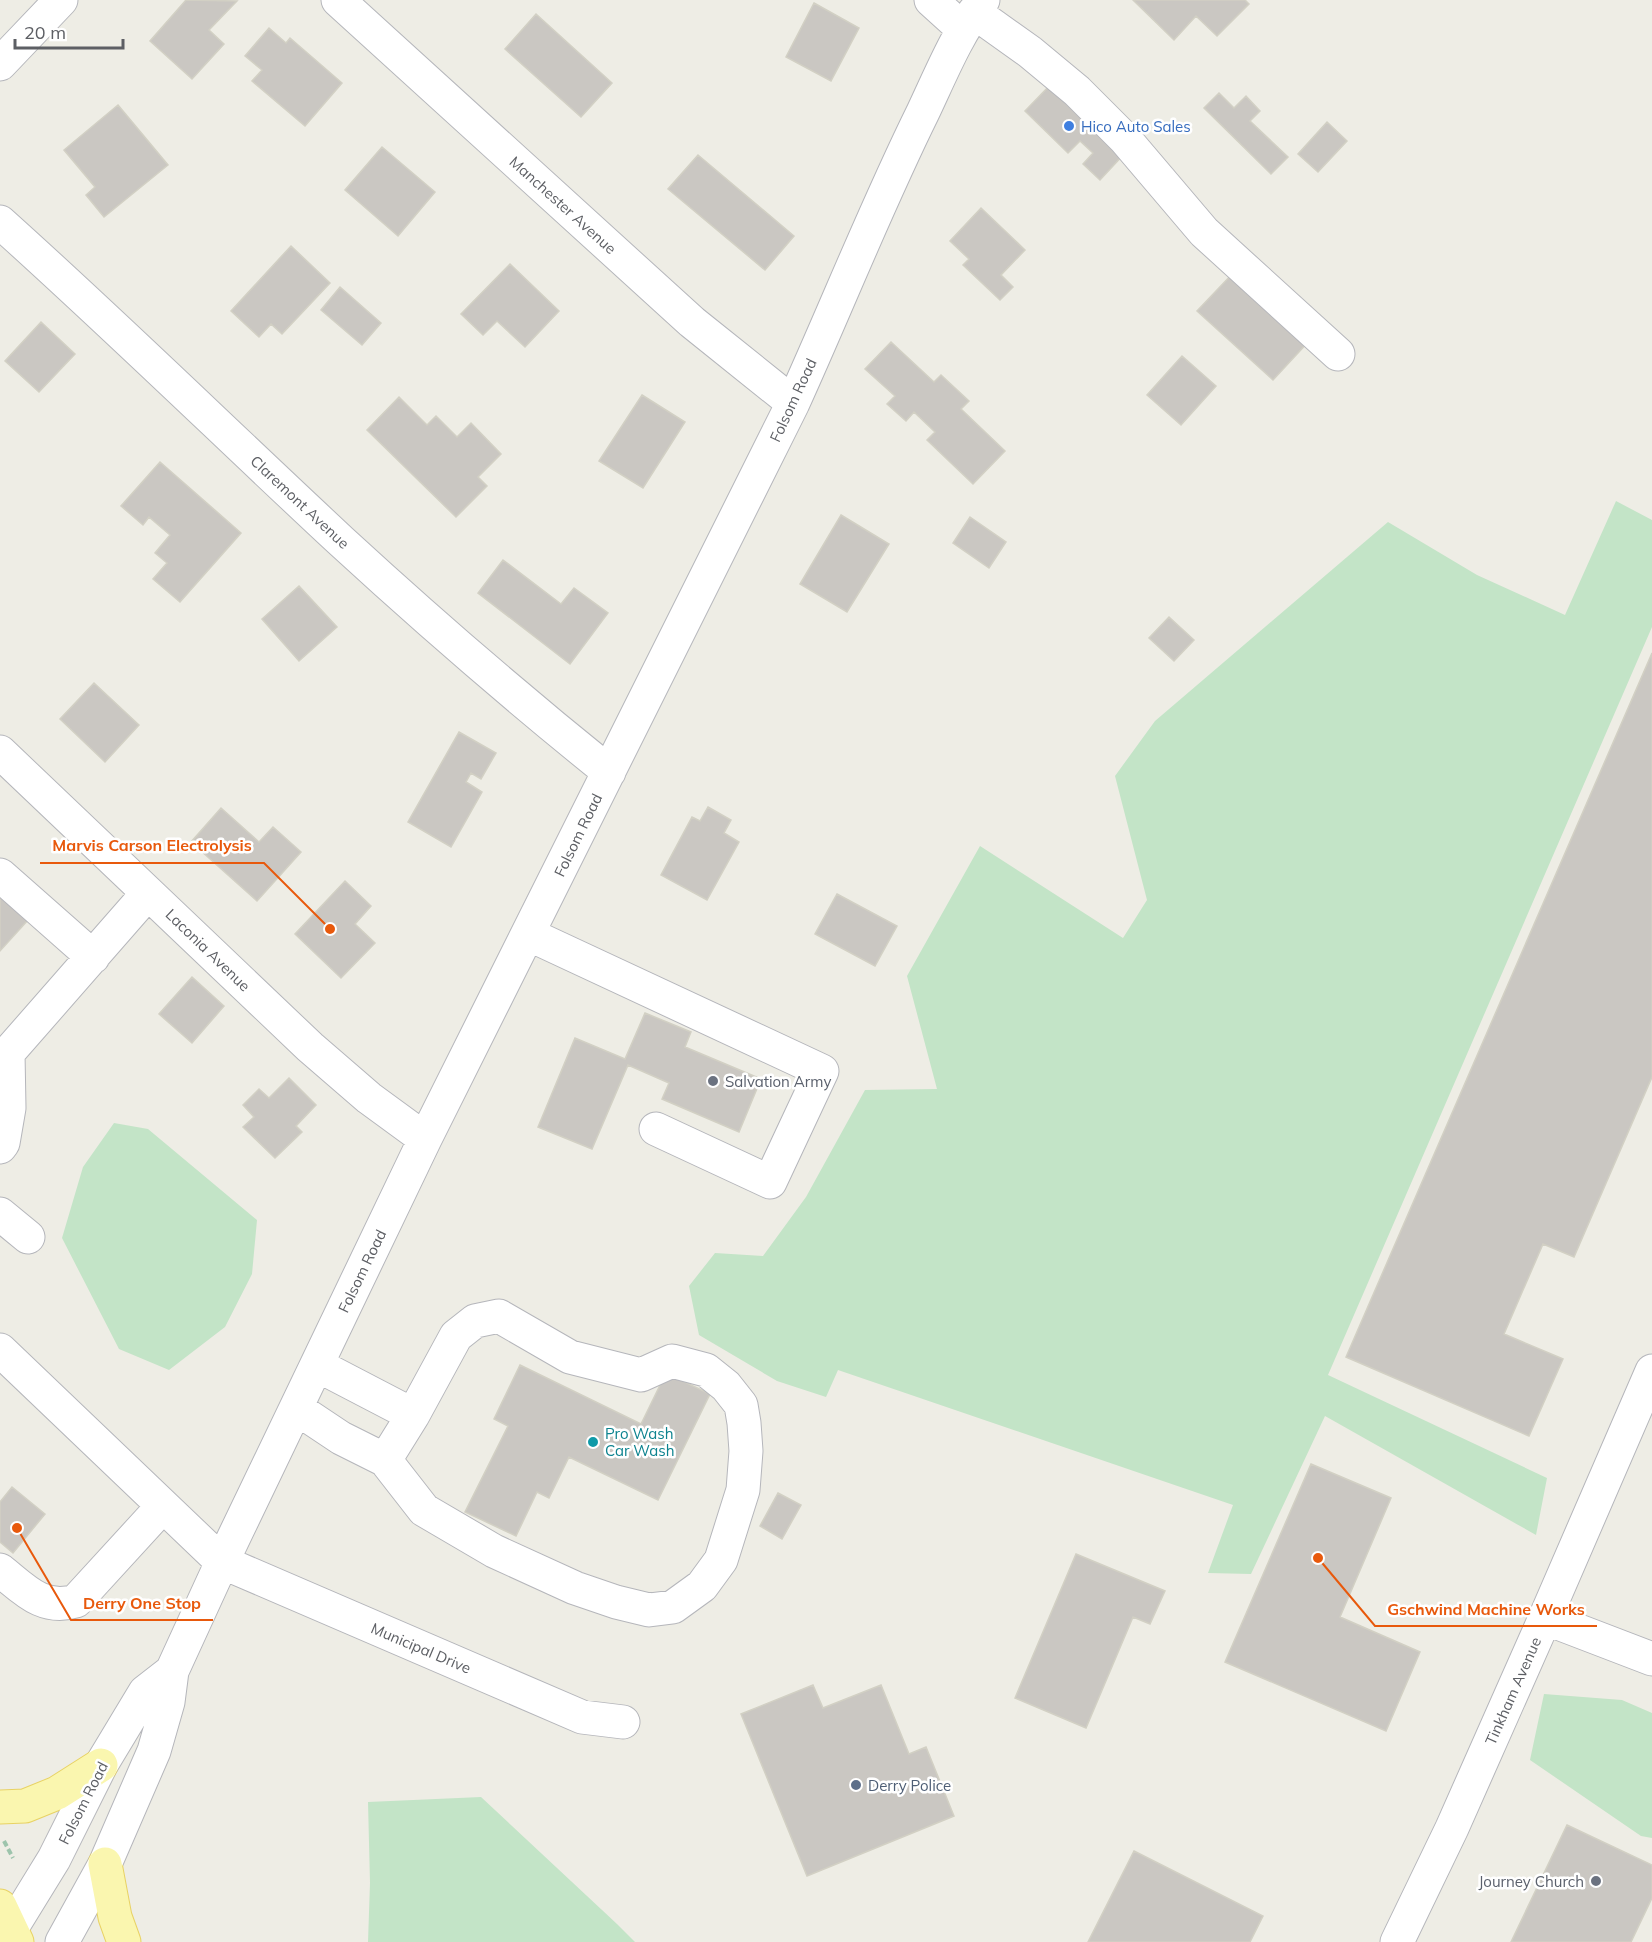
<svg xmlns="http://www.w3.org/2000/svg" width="1652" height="1942" viewBox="0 0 1652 1942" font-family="Mulish,sans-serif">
  <rect width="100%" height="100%" fill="#eeede5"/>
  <!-- green -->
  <path fill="#c3e4c7" d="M1616 501 1652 520V627L1328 1375 1547 1478 1536 1535 1325 1416 1251 1574 1208 1573 1233 1505 838 1370 826 1397 777 1381 699 1335 689 1286 715 1253 763 1256 806 1197 865 1090 937 1089 907 976 980 846 1123 938 1147 900 1115 776 1155 721 1388 522 1477 575 1565 615Z
    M114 1123 148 1129 257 1220 252 1274 225 1327 169 1370 119 1349 62 1238 83 1167Z
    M1544 1694 1622 1700 1652 1713V1838L1641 1836 1530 1760Z
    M481 1797 617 1924 635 1942H368L370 1883 368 1802Z"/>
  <!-- building -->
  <path fill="#cac7c2" stroke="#d2d0c4" stroke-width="1.5" d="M186 0 237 1 209 30 224 44 192 79 150 41Z
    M1133 0H1245L1249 4 1217 36 1196 16 1174 40Z
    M814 3 859 28 831 81 786 57Z
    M536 14 612 83 581 117 505 49Z
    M269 28 286 43 290 38 342 83 305 126 252 81 262 70 245 56Z
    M1052 83 1125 153 1100 180 1083 164 1093 153 1080 141 1068 153 1025 111Z
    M1219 93 1234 108 1246 96 1260 111 1250 121 1288 157 1271 174 1204 108Z
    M118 105 168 165 104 217 86 195 95 187 64 150Z
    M1327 122 1347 141 1318 172 1298 154Z
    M382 147 435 192 398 236 345 190Z
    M698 155 794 236 765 270 668 189Z
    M981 208 1025 250 1001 275 1013 287 1000 300 963 265 969 259 950 241Z
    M291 246 330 283 282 334 271 324 259 337 231 311Z
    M510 264 559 311 525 347 497 321 483 335 461 314Z
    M1235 271 1310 340 1273 380 1197 311Z
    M340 287 381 323 362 345 321 310Z
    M41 322 75 354 39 392 5 361Z
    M891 342 934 382 941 375 969 401 961 409 1005 451 973 484 927 440 935 432 914 412 906 421 887 404 895 396 865 369Z
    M1182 356 1216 386 1181 425 1147 395Z
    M642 395 685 422 643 488 599 461Z
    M399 397 427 425 436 416 457 437 471 423 501 454 478 477 487 486 456 517 367 430Z
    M160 462 241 533 180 602 153 579 167 563 155 553 170 535 149 517 143 525 121 506Z
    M841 515 889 544 847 612 800 584Z
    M970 517 1006 542 989 568 953 543Z
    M503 560 561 604 574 588 608 613 570 664 478 593Z
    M299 586 337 627 299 661 262 619Z
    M1169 617 1194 640 1174 661 1149 638Z
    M1652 653V1077L1574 1257 1543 1244 1504 1334 1563 1359 1529 1436 1346 1357Z
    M94 683 139 725 105 762 60 719Z
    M459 732 496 753 481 779 471 773 466 782 482 792 451 847 408 822Z
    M708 807 731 820 724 833 739 842 707 900 661 875 692 817 700 821Z
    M221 808 259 842 273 827 301 852 257 901 191 842Z
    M345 881 371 906 355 924 375 943 341 978 295 934Z
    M837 894 897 926 875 966 815 934Z
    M0 896 28 920 0 951Z
    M192 977 224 1006 192 1043 159 1014Z
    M645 1013 691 1032 685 1047 761 1079 739 1132 662 1099 669 1083 628 1065 592 1149 538 1127 575 1038 625 1059Z
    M289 1078 316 1105 296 1126 302 1132 275 1158 243 1127 254 1117 243 1105 259 1089 269 1098Z
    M520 1365 641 1424 666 1373 710 1394 658 1500 569 1457 549 1498 537 1492 516 1536 465 1512 508 1426 494 1419Z
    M1311 1464 1391 1498 1340 1617 1420 1652 1386 1731 1225 1662Z
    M12 1487 45 1514 13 1553 0 1542V1502Z
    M778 1493 801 1505 782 1539 760 1526Z
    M1076 1554 1165 1591 1150 1624 1133 1617 1086 1728 1015 1698Z
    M813 1685 823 1708 881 1685 909 1754 926 1747 954 1816 807 1876 741 1714Z
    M1567 1825 1652 1865V1898L1631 1942H1511Z
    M1134 1851 1263 1916 1250 1942H1088Z"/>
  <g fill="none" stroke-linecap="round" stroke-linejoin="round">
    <!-- minor casing -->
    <g stroke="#b5b6bb" stroke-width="35">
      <path id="minor" d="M338 0 692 322 793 403
        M931 0 963 29
        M974 12 1030 52 1077 91 1125 139 1204 232 1338 354
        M0 64 61 0
        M0 222C116 326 227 435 341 541 428 621 517 698 609 772
        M0 752 310 1047 369 1098 425 1139
        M0 875 93 957
        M528 934 822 1071 770 1182 656 1129
        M0 1147 3 1143 9 1108 8 1053 148 893
        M0 1214 28 1237
        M0 1350 222 1562 582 1717 623 1722
        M317 1365 413 1415
        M296 1408 341 1438 385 1460 424 1510 494 1551 575 1588 616 1602 649 1610 673 1607 702 1586 721 1560 743 1490 746 1451 744 1423 741 1405 726 1386 706 1370 672 1361 641 1375 570 1357 499 1316 475 1321 456 1336 413 1415 385 1460
        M0 1570C24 1589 42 1611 76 1601L163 1506
        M1545 1618 1652 1659
        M3 1942 54 1859 101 1765 145 1692 172 1671
        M62 1942 105 1864 154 1751 168 1702 172 1671 222 1562 425 1139 793 403C837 306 876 207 923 112 941 74 957 34 983 0
        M1397 1942 1452 1828 1545 1618 1652 1371"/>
    </g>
    <!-- major casing -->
    <g stroke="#e8d264" stroke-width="35">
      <path id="major" d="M0 1807 25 1806 57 1793 101 1765
        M105 1864 115 1917 124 1942
        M0 1906 17 1942"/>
    </g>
    <!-- path -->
    <path stroke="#9dc4ac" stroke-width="4" stroke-dasharray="6 3" stroke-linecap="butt" d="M4 1841 13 1858"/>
    <!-- minor -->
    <use href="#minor" stroke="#fff" stroke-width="33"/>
    <!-- major -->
    <use href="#major" stroke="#faf6af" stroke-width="33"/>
  </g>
  <!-- markers -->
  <circle fill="#3f7fe0" stroke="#fff" stroke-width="2" cx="1069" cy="126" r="6"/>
  <g fill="#6b7280" stroke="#fff" stroke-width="2">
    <circle cx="713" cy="1081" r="6"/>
    <circle cx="1596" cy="1881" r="6"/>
  </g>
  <circle fill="#0f9aa8" stroke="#fff" stroke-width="2" cx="593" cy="1442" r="6"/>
  <circle fill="#5c6f8a" stroke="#fff" stroke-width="2" cx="856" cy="1785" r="6"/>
  <g text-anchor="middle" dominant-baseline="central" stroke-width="5" stroke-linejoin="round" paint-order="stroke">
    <!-- shop labels -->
    <g font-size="15" fill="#366cbe" stroke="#fff" text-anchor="start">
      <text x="1081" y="126">Hico Auto Sales</text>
    </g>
    <!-- street labels -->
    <g font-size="15" fill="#5d5f64" stroke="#fff">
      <text transform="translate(563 205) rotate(42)">Manchester Avenue</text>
      <text transform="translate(793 400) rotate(-65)">Folsom Road</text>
      <text transform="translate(300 502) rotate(43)">Claremont Avenue</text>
      <text transform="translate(578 835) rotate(-64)">Folsom Road</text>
      <text transform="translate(208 950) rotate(44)">Laconia Avenue</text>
      <text transform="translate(362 1271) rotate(-64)">Folsom Road</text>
      <text transform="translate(421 1648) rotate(23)">Municipal Drive</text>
      <text transform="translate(1513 1691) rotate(-66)">Tinkham Avenue</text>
      <text transform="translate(83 1803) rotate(-63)">Folsom Road</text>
    </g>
    <!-- worship labels -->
    <g font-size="15" fill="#5b616d" stroke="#fff" text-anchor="start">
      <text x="725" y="1081">Salvation Army</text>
      <text x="1584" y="1881" text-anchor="end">Journey Church</text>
    </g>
    <!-- culture labels -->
    <g font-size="15" fill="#0d838f" stroke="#fff" text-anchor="start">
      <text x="605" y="1433">Pro Wash<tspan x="605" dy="17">Car Wash</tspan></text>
    </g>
    <!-- service labels -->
    <g font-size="15" fill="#4e5e75" stroke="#fff" text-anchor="start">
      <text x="868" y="1785">Derry Police</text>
    </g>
  </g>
  <!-- callouts -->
  <path fill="none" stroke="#e8590c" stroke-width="2" d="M330 929L264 863H40M17 1528L71 1620H213M1318 1558L1375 1626H1597"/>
  <g fill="#e8590c" stroke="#fff" stroke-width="2">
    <circle cx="330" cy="929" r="6"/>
    <circle cx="17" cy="1528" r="6"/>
    <circle cx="1318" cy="1558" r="6"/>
  </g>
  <g font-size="16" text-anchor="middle" font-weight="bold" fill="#e8590c" stroke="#fff" stroke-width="5" stroke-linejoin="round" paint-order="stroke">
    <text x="152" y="851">Marvis Carson Electrolysis</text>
    <text x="142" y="1609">Derry One Stop</text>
    <text x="1486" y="1615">Gschwind Machine Works</text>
  </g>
  <!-- scale -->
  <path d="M15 39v9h108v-9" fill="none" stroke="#5d5f64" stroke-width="3"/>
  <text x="24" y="39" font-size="18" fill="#5d5f64" stroke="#ffffff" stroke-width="4.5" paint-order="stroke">20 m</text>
</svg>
